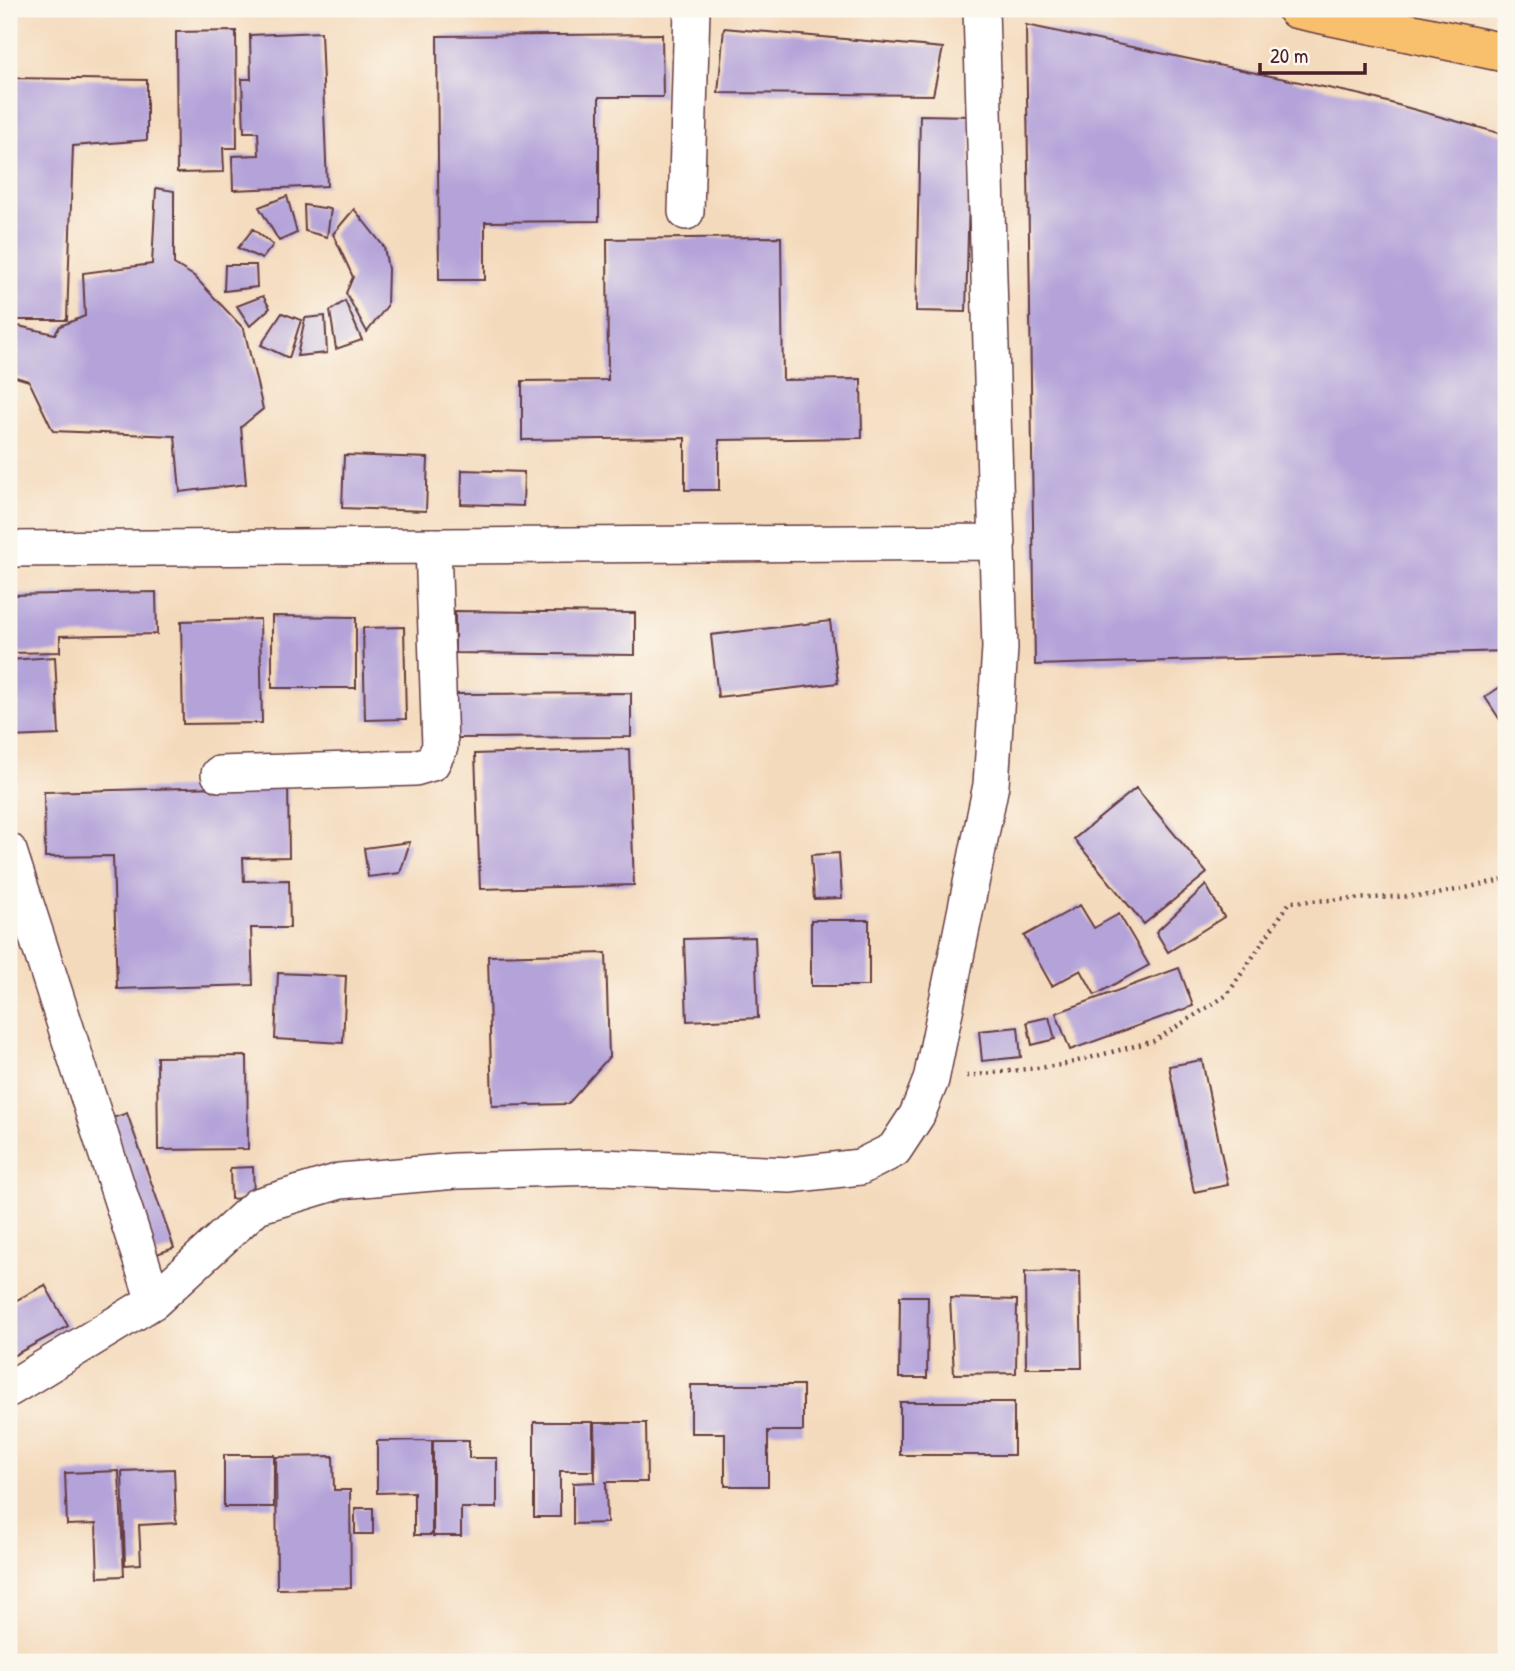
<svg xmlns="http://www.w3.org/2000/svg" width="1515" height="1671" viewBox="0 0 1515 1671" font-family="'Patrick Hand',sans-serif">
  <rect width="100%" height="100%" fill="#fbf7ec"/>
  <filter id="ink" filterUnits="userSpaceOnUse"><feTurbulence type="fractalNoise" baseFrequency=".0143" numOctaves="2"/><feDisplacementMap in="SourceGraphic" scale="14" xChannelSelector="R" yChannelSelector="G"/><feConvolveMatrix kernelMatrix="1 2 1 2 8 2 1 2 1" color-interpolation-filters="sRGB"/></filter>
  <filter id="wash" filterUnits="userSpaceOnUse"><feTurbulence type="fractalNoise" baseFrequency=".00686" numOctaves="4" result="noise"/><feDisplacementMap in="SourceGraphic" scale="28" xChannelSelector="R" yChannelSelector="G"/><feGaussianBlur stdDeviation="1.57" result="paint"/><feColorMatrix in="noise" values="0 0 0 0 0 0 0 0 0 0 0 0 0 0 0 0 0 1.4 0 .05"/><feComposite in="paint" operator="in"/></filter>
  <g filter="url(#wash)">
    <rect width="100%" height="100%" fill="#f4dabc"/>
    <g id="blocks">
      <!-- building -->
      <path fill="#b4a3d9" d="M1026 25 1362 95 1506 135V651L1035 665Z
        M724 28 943 48 933 95 718 93Z
        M236 31 237 148H223L224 172 177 173 176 32Z
        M321 32 327 186 233 190 232 156 259 155 258 132H244L242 79H251L250 35Z
        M662 34 663 97H599V221L485 222V280H439L437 36Z
        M9 78 147 80V140L73 146 67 320H9Z
        M920 115 971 116 966 312 916 311Z
        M156 188 174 191V264L194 276 244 329 263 409 241 427 246 484 180 492 175 436 53 431 29 381 9 375V337L17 338 18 326 55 334 60 326 85 316 83 273 152 264Z
        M287 196 297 233 279 241 259 207Z
        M304 205 331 209 327 237 305 231Z
        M354 209 384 247 388 269 387 306 367 332 346 293 353 277 333 234Z
        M253 229 273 245 262 259 238 248Z
        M781 237 783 380 861 379 862 438 719 440V490H685V438L522 440V381L608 380 607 239Z
        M225 265H256L257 287 224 291Z
        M263 296 270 308 250 326 237 306Z
        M345 301 362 340 336 349 330 311Z
        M282 313 301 320 289 358 261 345Z
        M325 316 327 353 297 356 305 318Z
        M344 455 428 458 426 511 342 508Z
        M462 470 524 472 523 506 461 504Z
        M156 592 157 634 60 636V652L10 653 9 595Z
        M455 611 635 613V655L455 653Z
        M272 616 356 617V688H272Z
        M260 619 262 723 183 724 181 621Z
        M830 621 838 683 718 697 711 635Z
        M404 627 406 719 365 720 363 628Z
        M55 657 59 735 9 737V660Z
        M1506 683V729L1485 697Z
        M631 693V737L454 738V694Z
        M629 749 634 885 480 889 475 754Z
        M288 785 289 857 243 858 244 881 289 880 290 928H251L253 985 117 989 113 856 45 857 44 792Z
        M1136 788 1207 873 1144 924 1074 839Z
        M410 842 400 873 368 877 364 848Z
        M839 853 842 898 814 899 811 855Z
        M1206 885 1224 917 1168 952 1156 932Z
        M1080 905 1094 928 1119 914 1149 965 1095 995 1081 970 1052 986 1024 936Z
        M811 920H869V986H811Z
        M755 937 758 1018 687 1021 684 939Z
        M606 953 609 1057 568 1104 492 1106 488 956Z
        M1179 968 1193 1006 1070 1050 1056 1013Z
        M278 973 346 976 343 1043 275 1039Z
        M1049 1017 1055 1039 1032 1045 1027 1022Z
        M1018 1027 1021 1057 982 1061 979 1031Z
        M247 1056 248 1149 158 1150 157 1057Z
        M1202 1060 1228 1185 1194 1192 1169 1066Z
        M127 1113 174 1248 154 1255 107 1120Z
        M253 1167 254 1197 231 1199 230 1168Z
        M1080 1271 1082 1368H1026L1025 1272Z
        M45 1285 68 1326 9 1358V1304Z
        M900 1296H928L927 1378H899Z
        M950 1298 1017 1300 1016 1373 954 1374Z
        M691 1385H803V1431H768V1486H725V1433H691Z
        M900 1402H1014V1455H900Z
        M534 1422H593V1471H560V1517H534Z
        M594 1423H646L647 1482H606L607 1523 573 1524V1483L595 1482Z
        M432 1440V1535H414V1492L377 1493V1441Z
        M433 1440H469V1458H497V1508H461V1536H433Z
        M224 1455H274V1507H224Z
        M333 1456 334 1490H350L351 1588 277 1589 276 1457Z
        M174 1469 176 1523 139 1525 141 1564 125 1565 122 1471Z
        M119 1471 124 1576 98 1577 96 1524 67 1525 65 1473Z
        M355 1508H373V1534H355Z"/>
    </g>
  </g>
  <g filter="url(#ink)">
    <use href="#blocks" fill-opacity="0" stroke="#643b41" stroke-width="2"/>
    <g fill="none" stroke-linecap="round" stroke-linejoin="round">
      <!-- minor casing -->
      <g stroke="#643b41" stroke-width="38">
        <path id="minor" d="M686 212 692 9
          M9 549 998 542
          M219 774 415 768 432 763 440 747 433 546
          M9 851 154 1301
          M9 1389 154 1301 257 1206 340 1181 456 1171 602 1167 790 1175 860 1167 894 1150 917 1115 931 1080 991 785 1000 648 981 9"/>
      </g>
      <!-- major casing -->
      <g stroke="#643b41" stroke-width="41">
        <path id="major" d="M1296 9 1506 53"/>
      </g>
      <!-- path -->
      <path stroke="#643b41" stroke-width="4.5" stroke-dasharray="2 5" stroke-linecap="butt" d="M967 1076 1062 1065 1154 1041 1227 995 1290 902 1433 895 1506 879"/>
      <!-- minor -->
      <use href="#minor" stroke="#fff" stroke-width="35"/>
      <!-- major -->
      <use href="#major" stroke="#f8bf6c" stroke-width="38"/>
    </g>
  </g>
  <!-- margin -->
  <rect width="1515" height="1671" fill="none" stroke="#fbf7ec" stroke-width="35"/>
  <!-- scale -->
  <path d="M1260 63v10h105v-10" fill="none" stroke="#4a1f2b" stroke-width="3.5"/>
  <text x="1270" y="63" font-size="21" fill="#4a1f2b" stroke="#fbf7ec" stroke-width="5" paint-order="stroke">20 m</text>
</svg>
